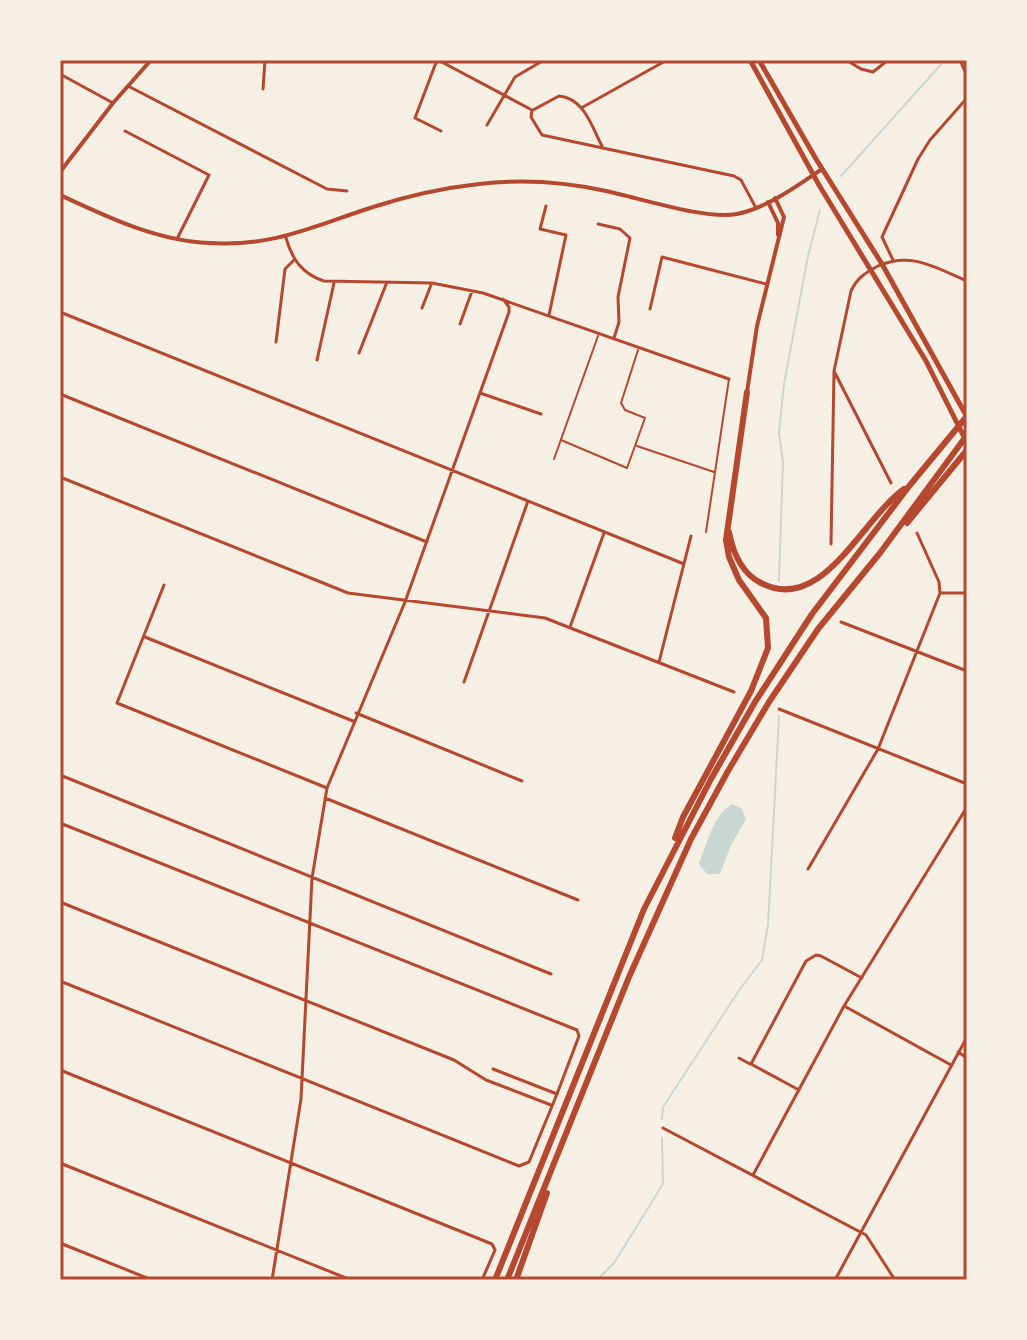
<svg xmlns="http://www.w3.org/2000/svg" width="1027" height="1340" viewBox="0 0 1027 1340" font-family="Signika,sans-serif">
  <rect width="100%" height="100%" fill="#f6efe4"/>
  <!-- water -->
  <path fill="#c9d6d2" d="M732 804 741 808 746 819 731 845 720 874H707L699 864C707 843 713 816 732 804Z"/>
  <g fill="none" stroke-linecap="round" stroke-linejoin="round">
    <!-- stream -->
    <path stroke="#c9d6d2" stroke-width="2" d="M841 176 945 60
      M779 581 783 462 779 433 784 384 808 256 820 210
      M662 1119 663 1107 740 989 762 960 768 925 779 716
      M597 1280 614 1263 663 1184 662 1138"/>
    <!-- service -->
    <path stroke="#b5482f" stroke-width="2" d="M561 440 627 468 645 418 625 410 621 403 638 350
      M637 446 714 472
      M554 459 598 336
      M706 532 729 379"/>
    <!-- minor -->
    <path stroke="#b5482f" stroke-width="3" d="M437 60 415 118 441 131
      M438 60 532 110
      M846 60 861 69 873 72 888 60
      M960 60 967 76
      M60 74 113 103
      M128 86 327 189 347 191
      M263 89 265 60
      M583 107 667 60
      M532 110 531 117 542 135 734 176 741 180 756 208
      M533 110 559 96C584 98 592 127 602 146
      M487 125 515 77 544 60
      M125 131 209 175 177 239
      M546 206 540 229 566 235 549 315
      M598 224 620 229 630 238 618 297 619 322 614 338
      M286 238C292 259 302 274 324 281L432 283 483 293 729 379
      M893 260 882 237 918 159 930 140 967 98
      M422 308 431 285
      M650 309 662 257 766 284
      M60 312 684 564
      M460 324 472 291
      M276 342 285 269 294 260
      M359 353 387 282
      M317 360 334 283
      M480 393 541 414
      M60 394 427 542
      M60 477 348 593 545 618 734 692
      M891 483 834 371 851 291C857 278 865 273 878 266 911 251 936 268 967 281
      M831 544 834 371
      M164 585 117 703 327 788
      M940 593H967
      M841 622 967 671
      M570 627 604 533
      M145 637 353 721
      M659 662 691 536
      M464 682 528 501
      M779 709 967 784
      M356 713 522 781
      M60 775 551 974
      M325 798 578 900
      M60 823 577 1030 579 1036 557 1094 493 1069
      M808 869 878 749 940 593 939 582 917 533
      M60 902 454 1060 486 1080 551 1105
      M60 981 519 1166 529 1162 557 1094
      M846 1007 951 1065
      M958 1052 967 1058
      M739 1058 750 1064
      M60 1070 492 1244 495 1250 482 1280
      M799 1090 751 1064 806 961 816 955 821 956 862 978
      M663 1128 866 1235 895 1280
      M60 1163 351 1280
      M753 1175 844 1006 967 807
      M60 1243 152 1280
      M272 1280 301 1099 312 878 327 788 405 602 509 312V307L503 299
      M835 1280 967 1037"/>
    <!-- tertiary -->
    <path stroke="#b5482f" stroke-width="4" d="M60 172 113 103 151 60
      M60 195C107 217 157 241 209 243 274 247 314 226 373 207 407 196 443 188 479 184 521 179 565 182 606 191 640 198 705 220 737 214 767 208 797 186 822 169
      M768 202 778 223V235
      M747 392 757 326 784 217 775 198"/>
    <!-- secondary -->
    <path stroke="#b5482f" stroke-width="5" d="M750 60 819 185 926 361 967 443
      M759 60 816 159 882 264 967 417"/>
    <!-- motorway -->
    <path stroke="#b5482f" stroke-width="6" d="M907 523 967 450
      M729 532C733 553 741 573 761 583 822 615 861 520 904 489
      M675 838 683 817 751 691 768 648 766 618 739 580 729 557 726 540 747 392
      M495 1280 644 909 711 779 755 702 812 614 910 485 967 416
      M507 1280 629 977 691 839 728 771 769 702 818 629 880 553 967 435
      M516 1280 547 1193"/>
  </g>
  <!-- border -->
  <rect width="1027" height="1340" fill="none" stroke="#f6efe4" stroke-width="124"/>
  <rect x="62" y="62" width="903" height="1216" fill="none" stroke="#b5482f" stroke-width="3"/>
</svg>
